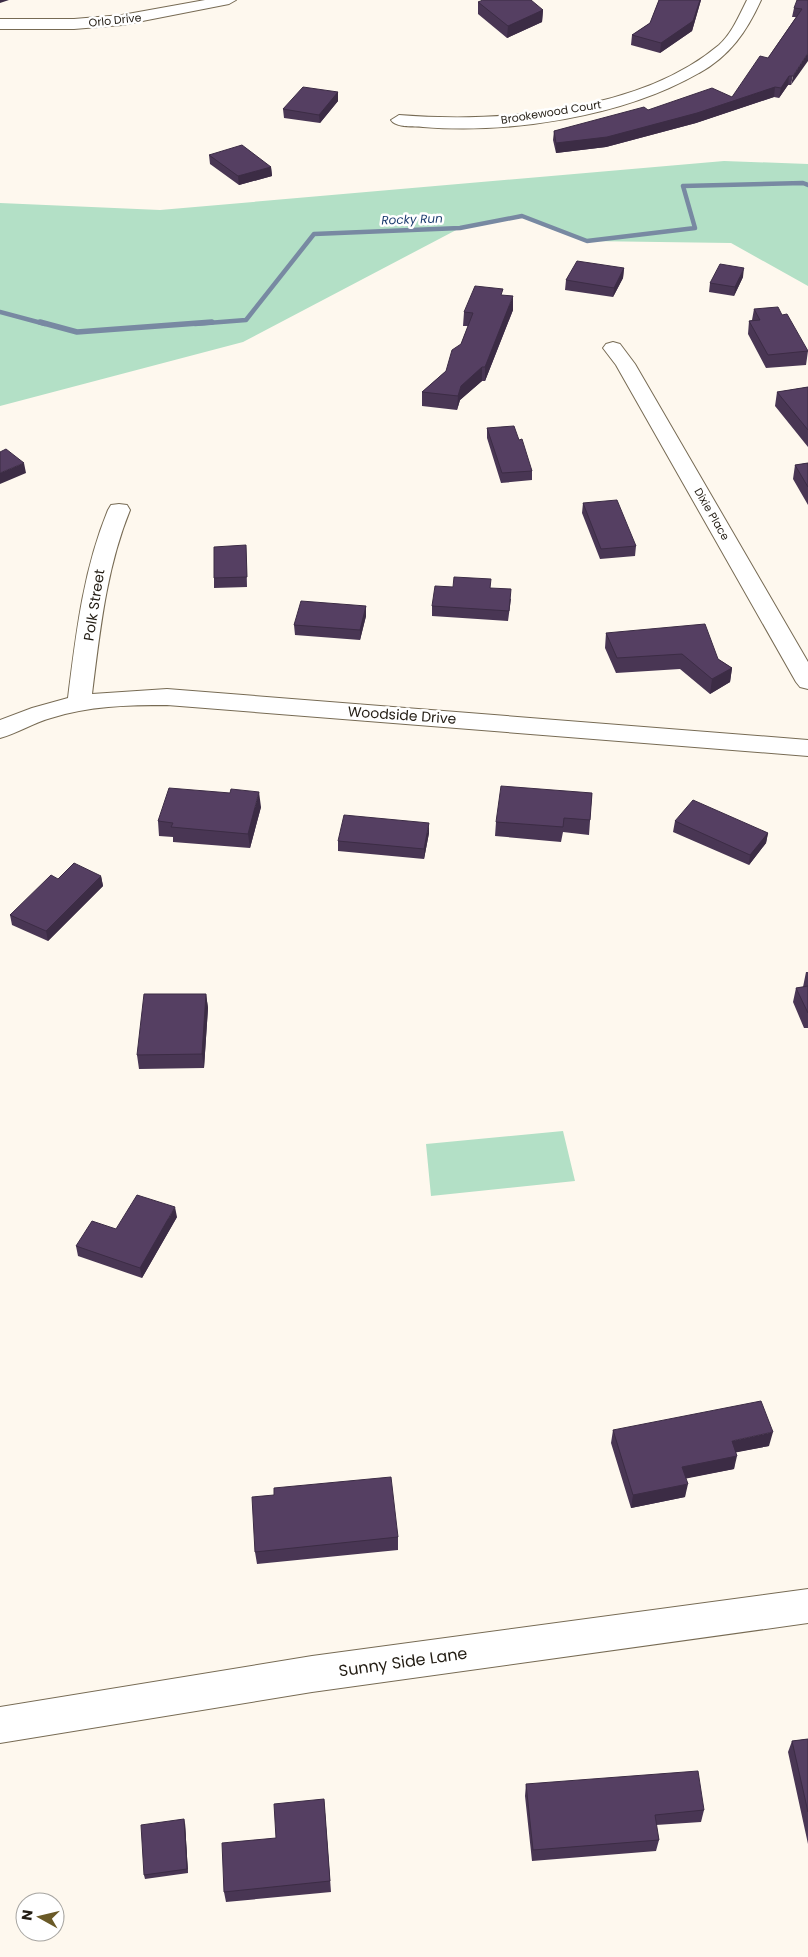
<svg xmlns="http://www.w3.org/2000/svg" width="808" height="1957" viewBox="0 0 808 1957" font-family="Poppins,sans-serif">
  <rect width="100%" height="100%" fill="#fef8ee"/>
  <!-- green -->
  <path fill="#b3e0c6" d="M724 161 808 164V286L731 243 587 241 522 216 460 228 243 342 0 406V203L160 210Z
    M563 1131 575 1181 431 1196 426 1144Z"/>
  <g fill="none" stroke-linecap="round" stroke-linejoin="round">
    <!-- stream-far1 -->
    <path stroke="#7889a2" stroke-width="4.5" d="M0 312 45 324
      M195 324 246 320 314 234 460 228 522 216 587 241 695 228 683 186 803 183 808 185"/>
    <!-- stream -->
    <path stroke="#7889a2" stroke-width="5.5" d="M40 322 77 332 212 322"/>
    <!-- minor casing -->
    <g stroke="#776b54" stroke-width="2">
      <path id="minor" d="M205 0H236L229 4 122 25 74 29H0V19H74L122 15Z
        M747 0H761C747 31 730 56 699 73 623 117 509 134 423 127 414 126 396 128 391 120L399 115C498 123 640 112 719 45 732 33 739 16 747 0Z
        M613 342 620 344 635 364 808 662V689L800 687 796 682 616 365 603 348 606 344Z
        M119 504 127 505 130 510C106 569 100 631 92 694L167 689 808 740V756L167 705C128 705 88 706 51 718 33 723 18 733 0 738V720L32 708 68 698C76 634 83 571 108 510L111 505Z
        M808 1589V1623L312 1692 0 1743V1707L312 1656Z"/>
    </g>
    <!-- minor -->
    <use href="#minor" fill="#fff" fill-rule="evenodd"/>
  </g>
  <!-- wall -->
  <path fill="#493654" d="M659 0H701L692 31 660 53 631 45 632 35 650 23Z
    M808 0 791 85H788L779 98 774 97 696 123 606 147 556 153 553 140 554 131 648 110 732 97 768 58 796 17H792L794 8Z
    M478 2 543 10 542 22 507 38 478 14Z
    M338 92V101L320 123 284 118 283 109Z
    M209 155 271 167 272 176 239 185 210 164Z
    M624 268 623 278 613 297 565 290 566 280Z
    M743 277 734 296 709 292 710 283Z
    M503 295 513 310 485 381H482L460 400 457 410 422 406V392L446 371 461 344 468 326H463L464 312Z
    M754 309 808 351 806 365 766 368 748 334 749 321 752 320Z
    M808 387V447L775 406 777 392Z
    M487 428 532 471V480L501 483 487 438Z
    M808 463V505L793 479 795 465Z
    M583 503 636 546 635 556 600 559 582 513Z
    M246 545 247 587 214 588V578Z
    M453 587 491 588 511 599 508 621 432 616V606Z
    M366 606V616L360 640 295 635 294 625Z
    M606 633 718 659 732 668 730 682 710 694 680 669 616 673 605 648Z
    M592 793 589 835 563 832 561 842 495 836 496 822Z
    M261 807 250 848 173 842V837L159 836 158 821Z
    M675 821 768 833 766 843 749 865 673 832Z
    M429 833 424 859 338 851V841Z
    M101 876 103 886 48 941 12 925 10 915 58 879Z
    M806 972H808V1028H804L793 1002 796 988 803 987Z
    M206 994 208 1008 204 1068 139 1069 137 1055Z
    M177 1217 142 1278 78 1256 76 1246 116 1229Z
    M613 1430 769 1446 736 1452 734 1469 686 1478 685 1497 631 1508 611 1443Z
    M274 1495 398 1537V1550L257 1564 255 1552Z
    M808 1739V1844L788 1752 792 1741Z
    M526 1784 704 1810 701 1822 656 1825 659 1840 656 1851 532 1861 525 1796Z
    M324 1799 331 1892 226 1902 224 1892 276 1838Z
    M185 1823 188 1873 145 1879 144 1875Z"/>
  <!-- shaded-wall -->
  <path fill="#3c2c45" d="M0 0H9L0 3Z
    M700 0H701L692 31 660 53 661 43Z
    M543 10 542 22 507 38 508 26Z
    M808 53V61L791 85 793 76Z
    M789 76 788 85 779 98 781 88Z
    M775 87 774 97 696 123 606 147 556 153V143Z
    M338 92V101L320 123 319 115Z
    M271 167 272 176 239 185 238 176Z
    M624 268 623 278 613 297 614 288Z
    M744 268 743 277 734 296 735 287Z
    M513 296V310L485 381V367Z
    M482 367V381L460 400 457 410 458 396 461 386Z
    M24 463 26 473 0 484V473Z
    M366 606V616L360 640V630Z
    M732 668 730 682 710 694 712 679Z
    M259 792 261 807 250 848 248 834Z
    M429 823V833L424 859V849Z
    M768 833 766 843 749 865 750 855Z
    M101 876 103 886 48 941 46 931Z
    M206 994 208 1008 204 1068 202 1054Z
    M175 1207 177 1217 142 1278 140 1268Z
    M773 1432 769 1446 728 1454 732 1441Z
    M737 1456 734 1469 679 1480 682 1467Z
    M688 1484 685 1497 631 1508 633 1495Z
    M184 1819 185 1823 188 1873 187 1869Z"/>
  <!-- building -->
  <path fill="#553f62" stroke="#3c2c45" d="M483 0H531L543 10 508 26 478 2Z
    M659 0H700L693 21 661 43 632 35 650 23Z
    M797 0H808V53L793 76H789L781 88 775 87 697 113 607 137 556 143 554 131 644 107 648 110 712 88 732 97 760 56 768 58 802 9 794 8Z
    M303 87 338 92 319 115 283 109Z
    M242 145 271 167 238 176 209 155Z
    M577 261 624 268 614 288 566 280Z
    M720 264 744 268 735 287 710 283Z
    M475 286 503 289 501 295 513 296 485 367H482L461 386 458 396 422 392 446 371 452 350 461 344 473 313 464 312Z
    M778 307 782 315 787 314 808 351 768 355 749 321 760 320 754 309Z
    M808 387V430L777 392Z
    M514 426 519 440 522 439 532 471 502 473 487 428Z
    M6 449 24 463 0 473V452Z
    M808 463V487L795 465Z
    M617 500 636 546 601 549 583 503Z
    M246 545 247 577 214 578V547Z
    M454 577 491 579 490 588 511 589 509 611 432 606 435 586 453 587Z
    M301 601 366 606 360 630 294 625Z
    M705 624 718 659 732 668 712 679 682 654 617 658 606 633Z
    M501 786 592 793 590 820 564 818 563 827 496 822Z
    M169 788 230 793 231 789 259 792 248 834 171 827 173 823 158 821Z
    M693 800 768 833 750 855 675 821Z
    M344 815 429 823 424 849 338 841Z
    M74 863 101 876 46 931 10 915 51 875 58 879Z
    M808 986V1013L796 988Z
    M144 994H206L202 1054 137 1055Z
    M137 1195 175 1207 140 1268 76 1246 92 1221 116 1229Z
    M761 1401 773 1432 732 1441 737 1456 682 1467 688 1484 633 1495 613 1430Z
    M391 1477 398 1537 255 1552 252 1497 274 1495V1488Z
    M808 1739V1812L792 1741Z
    M698 1771 704 1810 655 1815 659 1840 533 1850 526 1784Z
    M324 1799 330 1881 224 1892 222 1843 276 1838 274 1804Z
    M184 1819 187 1869 144 1875 141 1825Z"/>
  <g text-anchor="middle" dominant-baseline="central" stroke-width="5" stroke-linejoin="round" paint-order="stroke">
    <!-- far-street labels -->
    <g font-size="11" fill="#231d14" stroke="#fff">
      <text transform="translate(115 20) rotate(-6)">Orlo Drive</text>
      <text transform="translate(551 112) rotate(-9)">Brookewood Court</text>
      <text transform="translate(712 514) rotate(60)">Dixie Place</text>
    </g>
    <!-- far-water labels -->
    <g font-size="12" font-style="italic" fill="#1e3e70" stroke="#fff">
      <text transform="translate(412 219) rotate(-2)">Rocky Run</text>
    </g>
    <!-- street labels -->
    <g font-size="14" fill="#231d14" stroke="#fff">
      <text transform="translate(94 605) rotate(-81)">Polk Street</text>
      <text transform="translate(402 715) rotate(4)">Woodside Drive</text>
    </g>
    <!-- near-street labels -->
    <g font-size="16" fill="#231d14" stroke="#fff">
      <text transform="translate(403 1662) rotate(-8)">Sunny Side Lane</text>
    </g>
  </g>
  <!-- north arrow -->
  <g transform="translate(40 1917) rotate(278)"><circle r="24" fill="#ffffff" stroke="#a7a5a1"/>
  <path d="M0-4L9 19L0 12L-9 19Z" fill="#6a5a27"/>
  <text y="-8" font-size="14" font-weight="bold" text-anchor="middle" fill="#231d14">N</text>
  </g>
</svg>
